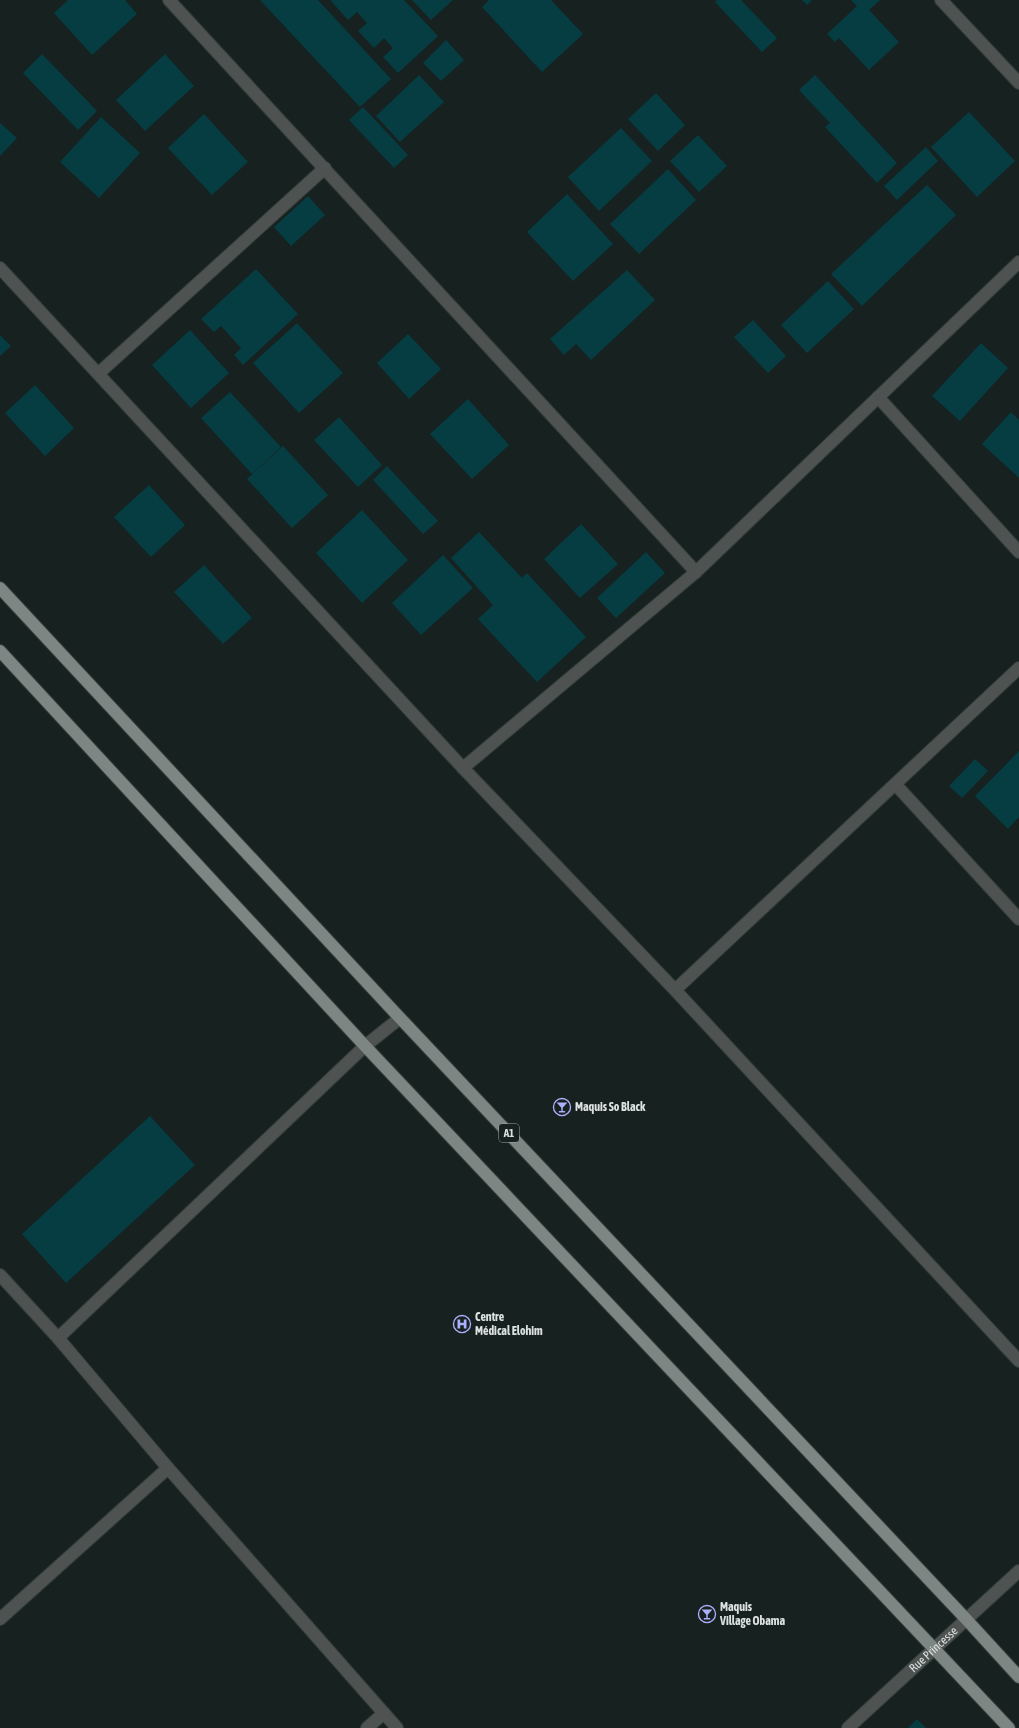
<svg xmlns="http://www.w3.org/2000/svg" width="1019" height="1728" viewBox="0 0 1019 1728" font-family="'Asap Condensed',sans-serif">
  <rect width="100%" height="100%" fill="#172120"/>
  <!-- building -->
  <path fill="#053d43" d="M68 0H125L137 14 92 55 54 13Z
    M260 0H318L391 79 360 107Z
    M332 0H404L438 36 398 73 383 57 393 48 384 38 374 48 358 31 367 23 357 12 348 20 331 1Z
    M412 0H453L431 20Z
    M489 0H551L583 34 542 72 482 7Z
    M717 0H741L777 38 762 52 715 2Z
    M802 0H812L807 5Z
    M851 0H880L869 10 899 42 869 70 839 38 835 42 827 34 857 6Z
    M446 40 464 60 441 81 423 63Z
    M42 54 97 111 78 130 23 73Z
    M165 54 194 86 145 131 116 100Z
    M419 75 444 102 400 142 376 116Z
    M815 75 897 163 877 183 825 127 830 123 799 90Z
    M656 93 685 125 658 151 628 119Z
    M363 107 408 155 394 168 349 120Z
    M969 112 1015 161 977 197 931 147Z
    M204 114 248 162 212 195 168 148Z
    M101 117 140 153 99 198 60 162Z
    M0 123 17 138 0 156Z
    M621 128 652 161 599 211 568 177Z
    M698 135 727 166 699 192 670 161Z
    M926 147 938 161 897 200 884 186Z
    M668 169 696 200 639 254 610 224Z
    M927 185 956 215 862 306 831 274Z
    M567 194 613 244 573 281 527 232Z
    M308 196 325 215 291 246 274 227Z
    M256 269 298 314 243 365 234 355 241 348 221 326 214 332 201 319Z
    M627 270 655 300 591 360 576 344 564 355 550 339Z
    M828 281 854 309 807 353 781 325Z
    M753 320 786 356 768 373 734 337Z
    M297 323 343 373 299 413 253 363Z
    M190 330 229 373 191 408 152 365Z
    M408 334 441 369 409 399 377 363Z
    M0 335 11 346 0 356Z
    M981 343 1008 368 960 421 932 396Z
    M35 385 74 428 45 456 5 413Z
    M230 392 281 447 252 474 201 418Z
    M468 399 509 445 472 479 430 434Z
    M1011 412 1019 420V478L982 444Z
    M339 417 382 465 358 487 314 440Z
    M283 446 328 495 292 528 247 479Z
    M387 466 438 521 423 534 373 480Z
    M149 485 185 525 151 557 114 517Z
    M362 510 408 560 362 603 316 553Z
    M581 524 618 564 580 598 544 559Z
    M479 532 522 578 527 573 586 637 537 682 478 619 493 605 451 558Z
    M646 552 665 573 616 618 597 598Z
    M443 555 473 588 421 635 392 603Z
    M204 565 252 618 223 644 174 592Z
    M1019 751V817L1008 829 975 796Z
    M975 759 988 771 962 798 949 786Z
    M150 1116 195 1165 66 1283 22 1234Z
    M917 1719 926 1728H908Z"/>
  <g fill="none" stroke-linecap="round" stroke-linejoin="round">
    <!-- minor casing -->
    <g stroke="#323c3b" stroke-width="14">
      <g id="minor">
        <path d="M169 0 696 572"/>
        <path d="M941 0 1019 83"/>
        <path d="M0 268 463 768 675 990 1019 1361"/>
        <path d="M99 373 325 168"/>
        <path d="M878 397 1019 552"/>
        <path d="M463 768 696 572 1019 262"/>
        <path d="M896 785 1019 919"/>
        <path d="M675 990 1019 668"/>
        <path d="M0 1275 58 1338 168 1468 397 1728"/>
        <path d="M58 1338 365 1046 400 1018"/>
        <path d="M0 1619 168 1468"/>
        <path d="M367 1728 384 1713"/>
        <path id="s1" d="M848 1728 1019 1571"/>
      </g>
    </g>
    <!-- major casing -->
    <g stroke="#323c3b" stroke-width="14">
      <path id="major" d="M0 588 400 1018 966 1619 1019 1677
        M0 651 365 1046 1009 1728"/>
    </g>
    <!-- minor -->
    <use href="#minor" stroke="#4e5251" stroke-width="12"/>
    <!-- major -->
    <use href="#major" stroke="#7d8682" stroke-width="12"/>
  </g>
  <!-- icons -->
  <defs>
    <g id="bar-ring" transform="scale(0.9)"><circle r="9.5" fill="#172120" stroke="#acaffb" stroke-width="1.5"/><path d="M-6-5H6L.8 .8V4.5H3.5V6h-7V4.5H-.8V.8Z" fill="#acaffb"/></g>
    <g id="hospital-ring" transform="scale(0.9)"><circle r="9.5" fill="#172120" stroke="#acaffb" stroke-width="1.5"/><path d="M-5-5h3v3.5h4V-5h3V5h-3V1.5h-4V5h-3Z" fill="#acaffb"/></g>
  </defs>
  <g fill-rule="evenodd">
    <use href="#bar-ring" x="562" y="1107"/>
    <use href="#hospital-ring" x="462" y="1324"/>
    <use href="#bar-ring" x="707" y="1614"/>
  </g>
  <g text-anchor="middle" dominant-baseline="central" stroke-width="3" stroke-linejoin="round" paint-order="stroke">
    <!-- shield labels -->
    <rect fill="#172120" stroke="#a0a7a7" stroke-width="1" x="499" y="1124" width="20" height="18" rx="3"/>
    <g font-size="11" font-weight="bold" fill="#dbe1e1">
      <text x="509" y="1133">A1</text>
    </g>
    <!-- poi labels -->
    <g font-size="12" font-weight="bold" fill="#dbe1e1" stroke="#172120" text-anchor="start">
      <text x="575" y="1107">Maquis So Black</text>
      <text x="475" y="1317">Centre<tspan x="475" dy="14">Médical Elohim</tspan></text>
      <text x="720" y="1607">Maquis<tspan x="720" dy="14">Village Obama</tspan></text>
    </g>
    <!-- street labels -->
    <g font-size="12" fill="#dbe1e1" stroke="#172120">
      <text stroke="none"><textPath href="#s1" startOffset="116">Rue Princesse</textPath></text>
    </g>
  </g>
</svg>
